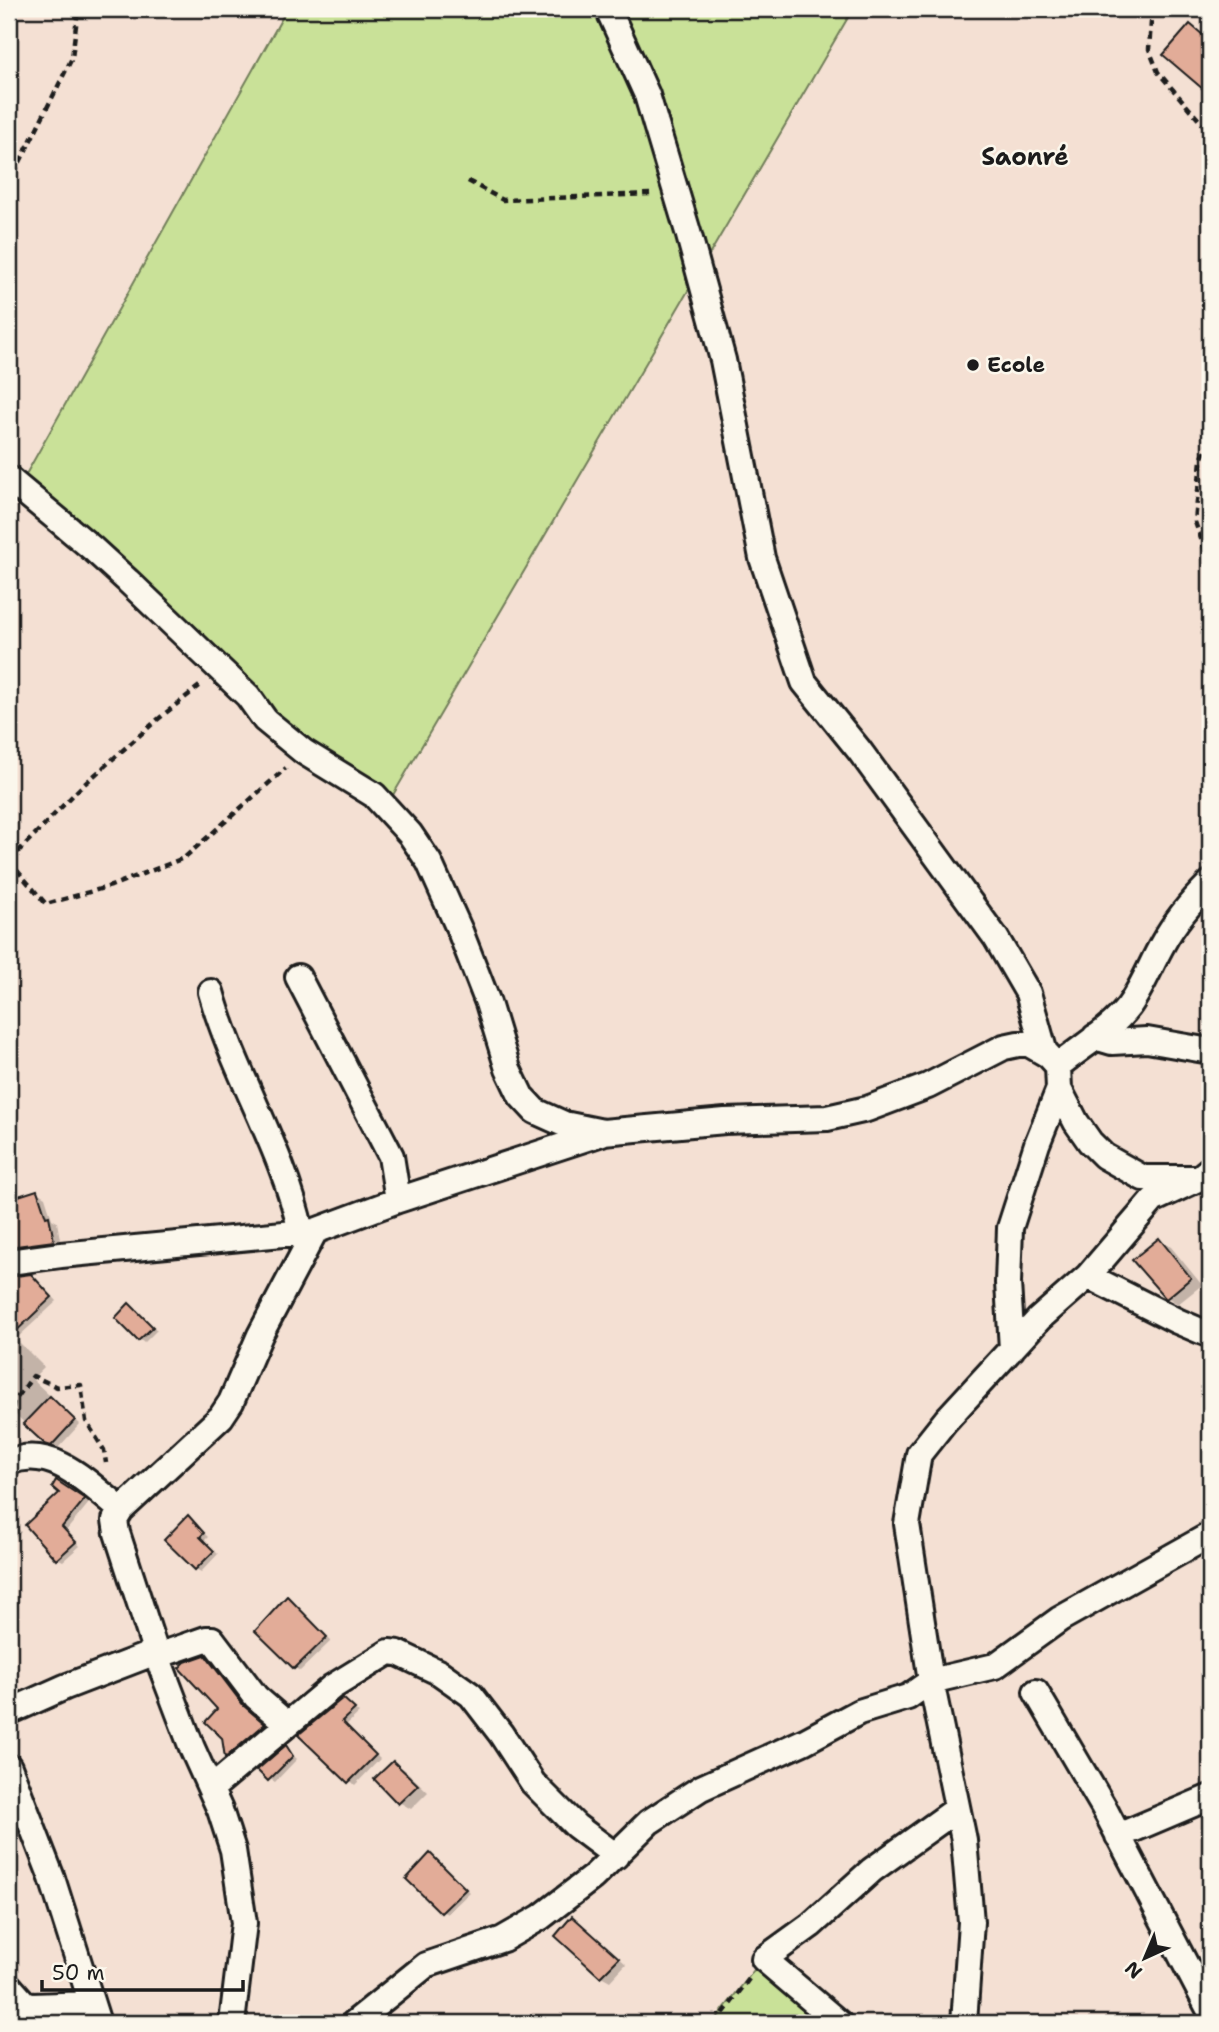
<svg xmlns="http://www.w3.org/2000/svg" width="1219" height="2032" viewBox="0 0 1219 2032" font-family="'Shantell Sans',sans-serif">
  <rect width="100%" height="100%" fill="#f4e0d3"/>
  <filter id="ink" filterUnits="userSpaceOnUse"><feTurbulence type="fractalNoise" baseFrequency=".0143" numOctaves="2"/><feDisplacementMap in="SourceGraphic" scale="14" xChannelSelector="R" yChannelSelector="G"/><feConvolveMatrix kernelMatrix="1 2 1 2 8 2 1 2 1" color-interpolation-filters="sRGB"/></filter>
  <g filter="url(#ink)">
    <!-- green -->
    <path fill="#c9e198" stroke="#727e5a" stroke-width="2" d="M287 9H853L393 795 308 751 20 485Z
      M761 1961 825 2023H713Z"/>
    <!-- shadow -->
    <path fill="#0003" d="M1190 26 1210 38V92L1166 55Z
      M37 1192 45 1197 52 1219 57 1222 61 1245 9 1254V1201Z
      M1159 1240 1171 1247 1202 1285 1178 1304 1167 1297Z
      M30 1276 37 1280 57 1301 16 1339 44 1367 32 1379 80 1424 58 1448 46 1443 15 1414 9 1420V1277Z
      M134 1309 157 1330 144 1343 117 1318Z
      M62 1485 89 1503 66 1531 80 1546 63 1561 57 1558Z
      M188 1517 208 1537 204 1541 218 1554 201 1572 196 1569Z
      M9 1519 21 1532 9 1544Z
      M287 1598 331 1641 300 1671 295 1668Z
      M205 1657 211 1660 250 1711 269 1728 231 1759 227 1757 220 1709Z
      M343 1700 359 1713 346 1725 380 1759 355 1785 301 1735Z
      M286 1748 297 1759 275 1782 270 1779Z
      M394 1763 405 1770 428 1792 411 1809 399 1802Z
      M431 1855 470 1892 447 1914 442 1911Z
      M573 1919 581 1923 626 1964 610 1981 601 1976Z"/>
    <!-- building -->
    <path fill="#e2ac98" stroke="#1c1c1c" stroke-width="2" d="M1190 24 1210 41V95L1163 55Z
      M37 1190 46 1217 49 1216 54 1241 9 1247V1199Z
      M1159 1238 1191 1278 1166 1299 1132 1260Z
      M31 1274 52 1297 9 1338V1277Z
      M129 1303 153 1327 138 1341 115 1318Z
      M50 1396 75 1420 51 1446 45 1444 23 1424Z
      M56 1480 85 1499 62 1527 76 1542 56 1560 25 1525 59 1493 52 1487Z
      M188 1515 204 1533 200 1537 214 1551 195 1570 164 1540Z
      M287 1596 327 1637 294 1669 255 1631Z
      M205 1655 244 1706 265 1724 225 1758 222 1738 205 1722 217 1709 179 1668 185 1662Z
      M343 1698 355 1709 342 1721 376 1755 348 1783 298 1735Z
      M286 1745 293 1756 268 1781 257 1770Z
      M393 1761 418 1785 398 1804 374 1779Z
      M430 1853 466 1889 441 1913 406 1879Z
      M572 1916 619 1958 600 1977 555 1936Z"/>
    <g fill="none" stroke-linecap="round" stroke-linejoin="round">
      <!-- street casing -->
      <g stroke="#1c1c1c" stroke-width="30">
        <path id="street" d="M608 9 647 95 688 232 723 360 762 558 804 682 859 750 996 938 1028 993 1045 1053
          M9 479 93 549 128 581 248 696 265 720 304 752 374 795 410 834 429 862 460 931 488 1003 508 1069 521 1096 535 1111 564 1124 603 1132 725 1121 827 1118 867 1109 928 1086 1004 1047 1018 1044H1029L1048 1055 1058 1066
          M298 977 391 1156 398 1200
          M211 992C234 1074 283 1148 301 1232
          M1095 1037 1112 1042 1147 1040 1210 1051
          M1059 1089 1076 1122 1090 1142 1104 1156 1143 1178H1194
          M9 1262 61 1255 315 1231 398 1200 602 1133
          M1088 1276 1177 1321 1210 1335
          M1012 1349 1008 1283 1010 1228 1037 1144 1059 1089 1058 1066C1082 1046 1110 1031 1129 1006 1143 986 1151 964 1163 943 1175 921 1192 901 1210 883
          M9 1462C53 1444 89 1484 121 1510
          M157 1656 206 1639H212L256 1697 287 1724
          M1036 1692 1103 1806 1210 2011
          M9 1712 65 1687 156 1652
          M9 1767 52 1878 98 2023
          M212 1788 332 1687 389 1652 398 1653 440 1673 471 1695 501 1734 533 1783 576 1826 616 1856
          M1118 1836 1210 1797
          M9 1986 25 2004 32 2006 91 2004
          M9 2023 25 2004
          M232 2023 244 1923 233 1850 220 1810 192 1748 157 1656 117 1533 115 1520 121 1510 221 1417 231 1402 260 1335 315 1231
          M354 2023 426 1965 503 1939 541 1917 593 1877 649 1822 701 1788 805 1741 859 1712 908 1697 931 1681 995 1666 1060 1619 1210 1535
          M839 2023 764 1959 811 1925 872 1870 957 1809
          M964 2023 971 1922 964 1840 931 1681 907 1524 919 1454 946 1420 1039 1319 1088 1276 1153 1200 1198 1179 1210 1169"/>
      </g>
      <!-- path -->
      <path stroke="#1c1c1c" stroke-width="4.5" stroke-dasharray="7 5" stroke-linecap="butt" d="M1152 9 1149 49 1158 72 1210 133
        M468 181 503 200 651 194
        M9 184 72 58 78 9
        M1210 440 1201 460 1195 522 1210 564
        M9 861 46 904 111 886 184 858 286 768
        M9 861 80 788 157 720 202 684
        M9 1432 14 1402 33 1376 57 1387 81 1385 86 1421 104 1450 106 1463
        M716 2023 749 1979"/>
      <!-- street -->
      <use href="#street" stroke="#fbf7ec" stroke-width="24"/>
    </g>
  </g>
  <!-- markers -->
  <circle fill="#1c1c1c" stroke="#fbf7ec" stroke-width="2.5" cx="973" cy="365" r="7"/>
  <g text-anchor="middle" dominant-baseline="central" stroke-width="5" stroke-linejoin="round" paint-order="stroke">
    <!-- poi labels -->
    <g font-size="21" font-weight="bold" fill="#1c1c1c" stroke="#fbf7ec" text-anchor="start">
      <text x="987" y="365">Ecole</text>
    </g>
    <!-- quarter labels -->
    <g font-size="24" font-weight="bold" fill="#1c1c1c" stroke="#fbf7ec">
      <text x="1025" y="157">Saonré</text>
    </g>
  </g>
  <!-- margin -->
  <rect width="1219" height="2032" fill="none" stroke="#fbf7ec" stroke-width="35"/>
  <rect x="18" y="18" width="1184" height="1997" fill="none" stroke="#1c1c1c" stroke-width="2.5" filter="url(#ink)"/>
  <!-- north arrow -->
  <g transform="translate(1145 1958) rotate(224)" stroke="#fbf7ec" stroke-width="5" paint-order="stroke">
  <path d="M0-5L12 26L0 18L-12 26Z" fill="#1c1c1c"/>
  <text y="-10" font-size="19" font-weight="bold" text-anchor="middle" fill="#1c1c1c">N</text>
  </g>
  <!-- scale -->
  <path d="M42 1980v10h201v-10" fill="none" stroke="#1c1c1c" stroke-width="3.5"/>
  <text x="52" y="1980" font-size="21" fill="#1c1c1c" stroke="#fbf7ec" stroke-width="5" paint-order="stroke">50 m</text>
</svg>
